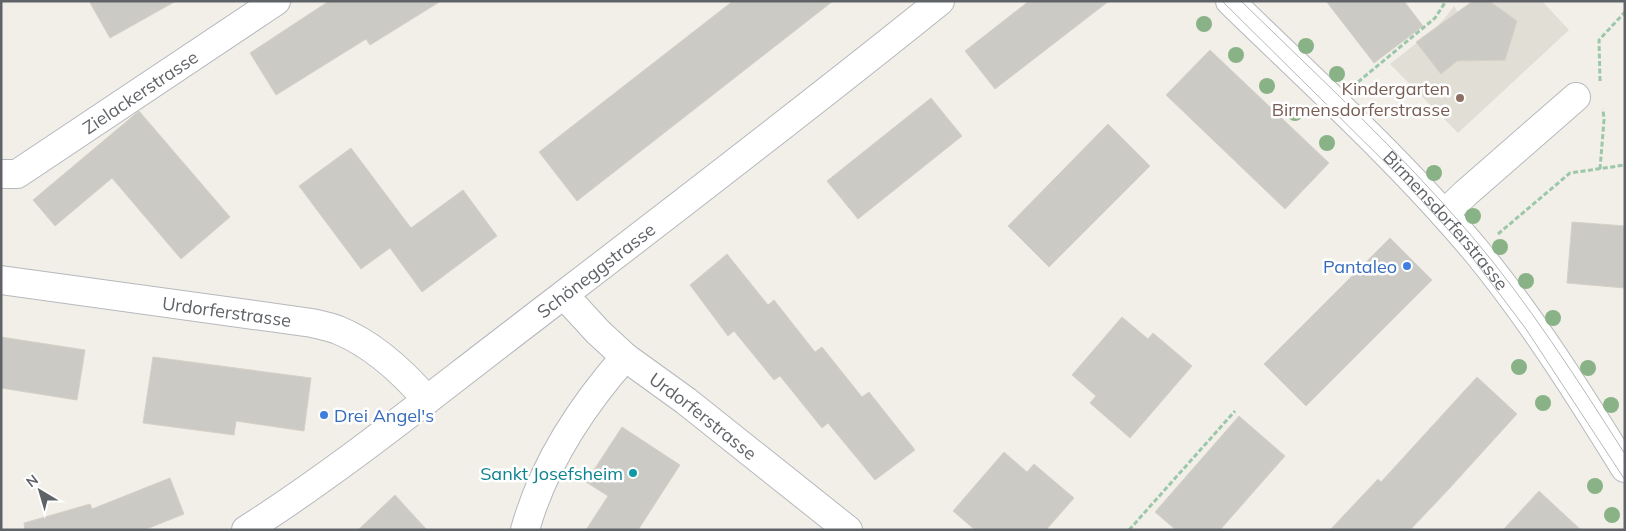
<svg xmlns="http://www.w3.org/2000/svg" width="1626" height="531" viewBox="0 0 1626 531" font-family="Mulish,sans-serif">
  <rect width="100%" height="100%" fill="#f1efe8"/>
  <!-- education -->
  <path fill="#e1ded6" d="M1473 1H1542L1569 30 1458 133 1390 64 1433 30 1444 19 1454 6 1458 12Z"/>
  <!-- building -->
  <path fill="#cccac5" stroke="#d6d1c6" d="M89 1H176L110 38Z
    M329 1H441L370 45 366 39 276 95 250 53Z
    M733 1H833L577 201 539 152Z
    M1029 1H1109L995 89 965 51Z
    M1326 1H1404L1423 26 1374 63Z
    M1473 1H1489L1517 21 1505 60 1457 61 1441 74 1416 42Z
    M1210 50 1329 163 1285 209 1166 95Z
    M931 98 962 136 858 219 827 181Z
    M139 111 230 217 181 259 112 178 55 226 33 200Z
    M1108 124 1150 166 1049 267 1008 226Z
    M351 148 411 228 463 190 497 236 422 292 390 248 361 269 299 186Z
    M1572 222 1625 226V288L1567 283Z
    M1390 238 1432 280 1306 406 1264 364Z
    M727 254 768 305 774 300 815 352 822 347 862 397 869 392 915 450 875 480 828 423 822 428 780 376 774 380 734 331 728 336 690 285Z
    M1122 317 1148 339 1153 333 1192 366 1130 438 1090 403 1096 396 1072 375Z
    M1 337 85 350 77 400 1 388Z
    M153 357 311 378 304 431 236 421 234 435 143 423Z
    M1477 377 1517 414 1448 490 1410 530H1330L1378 479 1381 482Z
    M1239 416 1285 456 1220 530H1176L1155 512Z
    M622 427 680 465 638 530H586L608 496 586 482Z
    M1004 452 1027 472 1034 464 1074 498 1046 530H975L953 511Z
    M170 478 184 514 144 530H25L24 523 90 504 92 509Z
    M1539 491 1581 530H1503Z
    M395 495 427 530H358Z"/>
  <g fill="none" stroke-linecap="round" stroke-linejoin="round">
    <!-- minor casing -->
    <g stroke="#b5b8bc" stroke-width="30">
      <g id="minor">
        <path id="s1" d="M1230 1C1314 83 1402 162 1477 252 1532 319 1579 394 1625 468"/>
        <path id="s2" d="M1 174H17L276 1"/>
        <path d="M1444 214 1466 193 1576 97"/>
        <path id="s3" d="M1 280 312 323C320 325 330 327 338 330 372 344 403 372 427 400"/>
        <path id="s4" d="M564 295 598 332 625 357 686 401 848 530"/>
        <path id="s5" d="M246 530C340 470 426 400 515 332 657 223 800 114 940 1"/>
        <path d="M525 530C543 465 581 407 625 357"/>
      </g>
    </g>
    <!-- path -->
    <path stroke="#9cc7a9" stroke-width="3" stroke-dasharray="5 2.5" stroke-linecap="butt" d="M1600 81 1599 40 1625 12
      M1358 82 1435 18 1446 1
      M1600 169 1604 120 1603 109
      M1498 234 1570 173 1625 165
      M1129 530 1235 411"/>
    <!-- minor -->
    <use href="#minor" stroke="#fff" stroke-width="28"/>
    <!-- tram -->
    <path stroke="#b6b7b8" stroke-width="1" d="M1222 1 1402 179 1465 248 1526 329 1625 480
      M1241 1C1319 77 1399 151 1470 234 1528 302 1577 379 1625 454"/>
  </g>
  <!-- trees -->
  <g fill="#89b387">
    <circle cx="1204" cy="24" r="8"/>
    <circle cx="1306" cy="46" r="8"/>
    <circle cx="1236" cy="55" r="8"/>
    <circle cx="1337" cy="74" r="8"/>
    <circle cx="1267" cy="86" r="8"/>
    <circle cx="1295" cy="113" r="8"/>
    <circle cx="1327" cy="143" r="8"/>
    <circle cx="1434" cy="173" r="8"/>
    <circle cx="1473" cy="216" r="8"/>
    <circle cx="1500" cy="247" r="8"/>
    <circle cx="1526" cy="281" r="8"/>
    <circle cx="1553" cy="318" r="8"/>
    <circle cx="1519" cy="367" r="8"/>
    <circle cx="1588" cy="368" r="8"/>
    <circle cx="1543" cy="403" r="8"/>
    <circle cx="1611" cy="405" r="8"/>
    <circle cx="1595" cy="486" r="8"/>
    <circle cx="1612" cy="515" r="8"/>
  </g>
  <!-- markers -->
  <circle fill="#8d6e63" stroke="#fff" stroke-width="2" cx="1460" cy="98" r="5"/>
  <g fill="#3f7fe0" stroke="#fff" stroke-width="2">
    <circle cx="1407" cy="266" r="5"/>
    <circle cx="324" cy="415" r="5"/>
  </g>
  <circle fill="#0f9aa8" stroke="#fff" stroke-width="2" cx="633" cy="473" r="5"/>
  <g text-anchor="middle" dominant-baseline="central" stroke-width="5" stroke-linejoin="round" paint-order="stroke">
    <!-- education labels -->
    <g font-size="18" fill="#785e54" stroke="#fff" text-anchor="end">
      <text x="1450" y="88">Kindergarten<tspan x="1450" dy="21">Birmensdorferstrasse</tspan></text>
    </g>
    <!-- street labels -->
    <g font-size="18" fill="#5f6368" stroke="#fff">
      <text stroke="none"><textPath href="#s2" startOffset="164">Zielackerstrasse</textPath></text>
      <text stroke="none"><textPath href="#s1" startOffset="308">Birmensdorferstrasse</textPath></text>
      <text stroke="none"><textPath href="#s5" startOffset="436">Schöneggstrasse</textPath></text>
      <text stroke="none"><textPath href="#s3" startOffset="228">Urdorferstrasse</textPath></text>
      <text stroke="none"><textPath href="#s4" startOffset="185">Urdorferstrasse</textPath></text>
    </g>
    <!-- shop labels -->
    <g font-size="18" fill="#366cbe" stroke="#fff" text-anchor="end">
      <text x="1397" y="266">Pantaleo</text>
      <text x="334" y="415" text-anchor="start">Drei Angel's</text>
    </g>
    <!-- culture labels -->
    <g font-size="18" fill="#0d838f" stroke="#fff" text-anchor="end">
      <text x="623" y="473">Sankt Josefsheim</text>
    </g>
  </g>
  <!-- border -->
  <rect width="1626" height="531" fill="none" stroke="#5f6368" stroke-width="5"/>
  <!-- north arrow -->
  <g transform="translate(40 491) rotate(322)" stroke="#ffffff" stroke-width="4" paint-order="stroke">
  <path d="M0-4L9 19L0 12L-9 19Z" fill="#5f6368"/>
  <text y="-8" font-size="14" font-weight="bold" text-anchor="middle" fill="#5f6368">N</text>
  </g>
</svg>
